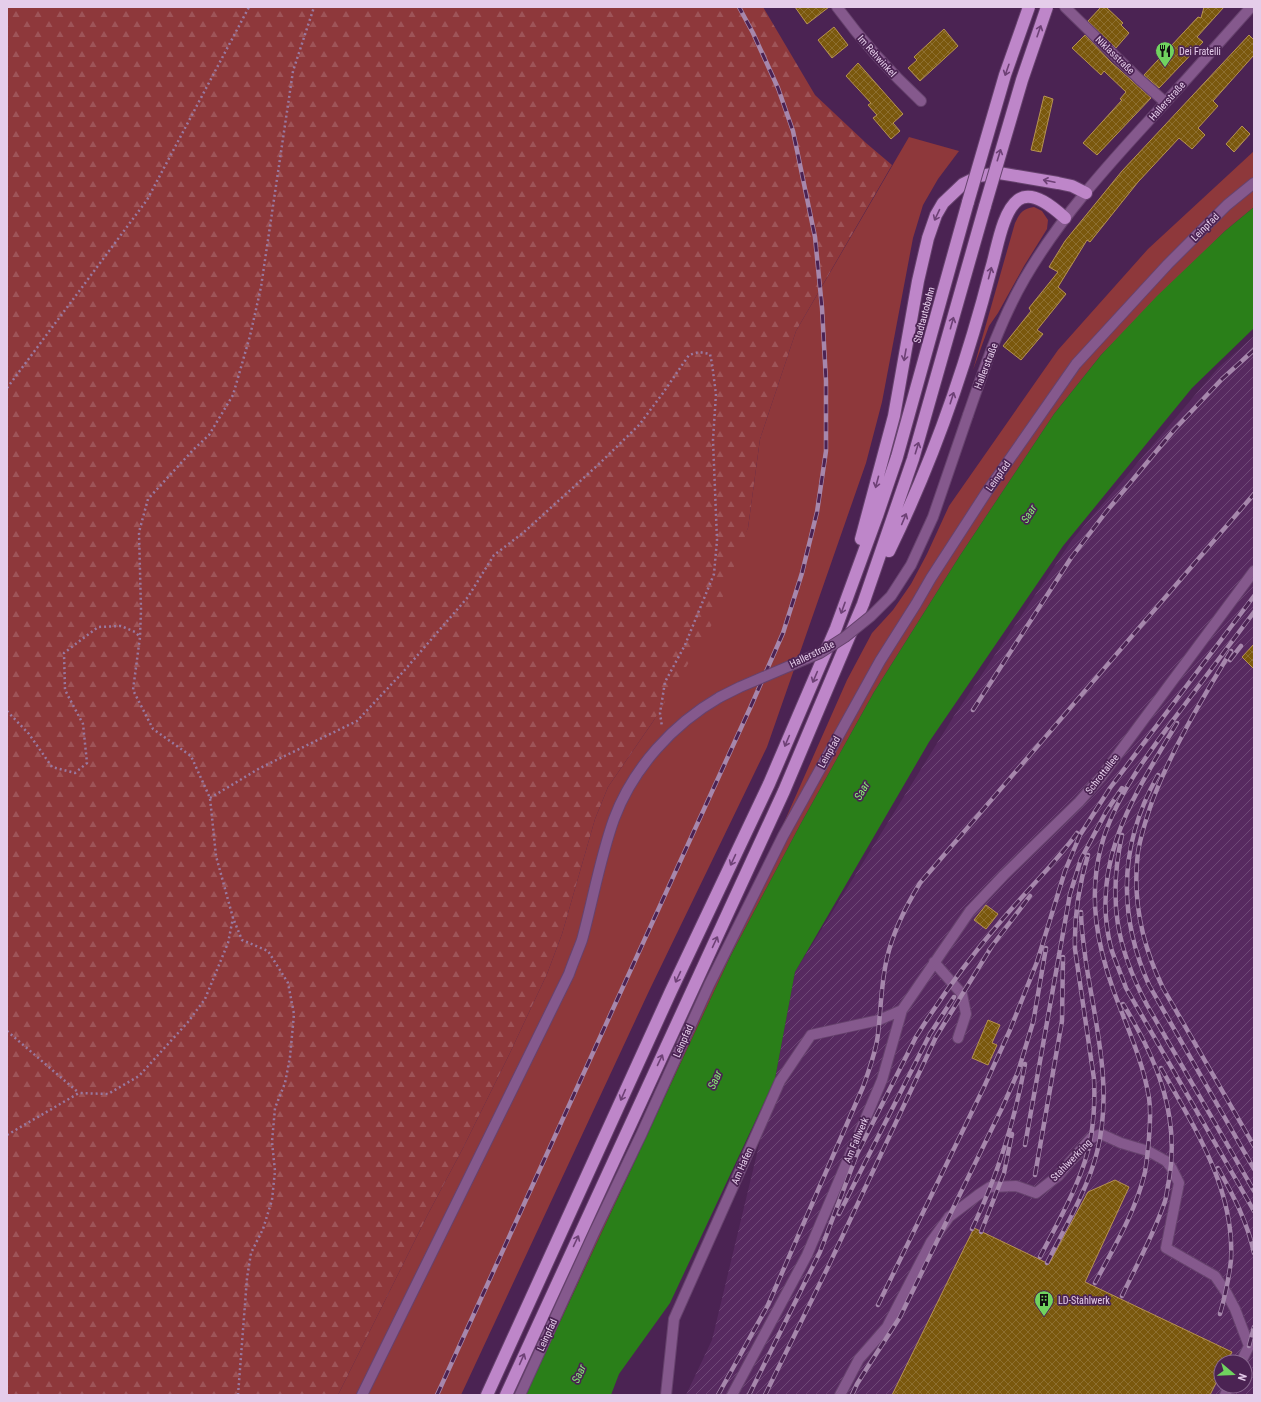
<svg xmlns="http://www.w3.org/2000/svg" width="1261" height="1402" viewBox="0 0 1261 1402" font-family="'Roboto Condensed',sans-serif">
  <defs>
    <pattern id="industrial-furrows" width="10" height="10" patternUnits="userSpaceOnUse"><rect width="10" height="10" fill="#572a60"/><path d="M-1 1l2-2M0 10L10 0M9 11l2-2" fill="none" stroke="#6f4877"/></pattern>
    <pattern id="forest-firs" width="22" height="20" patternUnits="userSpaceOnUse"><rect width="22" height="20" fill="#8e383b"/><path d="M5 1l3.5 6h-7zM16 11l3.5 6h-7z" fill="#9e5458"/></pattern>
    <pattern id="building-cross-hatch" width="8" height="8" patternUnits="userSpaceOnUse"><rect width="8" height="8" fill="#7a580d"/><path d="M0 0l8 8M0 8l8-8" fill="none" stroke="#8d6f30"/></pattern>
  </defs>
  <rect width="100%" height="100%" fill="#4b2353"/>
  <!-- industrial -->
  <path fill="url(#industrial-furrows)" fill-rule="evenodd" d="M1254 336V1395H686L712 1340 775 1079 795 972 954 716 1072 540 1218 368ZM1221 1362H1245V1386H1221Z"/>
  <!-- green -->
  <path fill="#8e383b" d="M909 137 959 151 938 179 923 205 913 238 882 402 866 463 767 747 649 991 461 1395H338L428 1214 463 1148 507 1059 547 974 562 934 595 819 608 787 654 720 748 528 760 439 796 331Z
    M1254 151V207L1225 231 1101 355 1054 414 959 557 874 692 800 825 731 955 526 1395H519L702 1008 847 680 872 633 893 610 911 584 927 554 949 506 1058 350 1148 249Z
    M1034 207 1042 211 1048 220 1047 229 1024 266 998 313 989 326 973 370 1015 223C1020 213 1022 209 1034 207Z"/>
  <!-- forest -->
  <path fill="url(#forest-firs)" d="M7 7H763L815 95 866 143 892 165 796 331 760 439 748 528 714 621 654 720 608 787 595 819 562 934 547 974 507 1059 463 1148 428 1214 338 1395H7Z"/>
  <!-- water -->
  <path fill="#2a7f19" d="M1254 207V328L1192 388 1063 546 929 742 795 972 775 1079 670 1303 619 1374 611 1395H526L731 955 800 825 874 692 959 557 1054 414 1101 355 1157 296 1225 231Z"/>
  <!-- building -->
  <path fill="url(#building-cross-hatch)" stroke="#b79351" d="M795 7H829L807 24Z
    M1101 7H1106L1123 23 1121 25 1129 33 1116 48 1088 21Z
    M1204 7H1224L1197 37 1203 42 1159 88 1144 75 1198 17 1201 18Z
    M834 27 848 45 832 58 818 40Z
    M944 29 958 46 920 81 908 68 917 60 914 57Z
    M1085 35 1112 63 1151 98 1097 155 1083 143 1122 100 1120 99 1126 92 1104 71 1101 75 1072 48Z
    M1249 35 1254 40V55L1213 101 1218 106 1198 128 1205 135 1192 149 1179 138 1138 182 1090 242 1087 240 1058 287 1066 294 1037 330 1043 334 1021 360 1003 346 1031 311 1029 308 1058 272 1049 267 1065 241 1122 171Z
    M858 63 903 114 893 123 900 131 891 139 873 118 877 115 868 105 871 103 846 76Z
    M1044 96 1053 99 1041 152 1031 150Z
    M1242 126 1250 134 1234 152 1226 144Z
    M1254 644V669L1242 657Z
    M986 905 998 914 986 929 974 920Z
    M988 1020 1000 1025 992 1043 997 1045 988 1065 972 1058Z
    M1115 1180 1129 1187 1085 1282 1232 1352 1227 1362H1221V1373L1210 1395H892L974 1228 1049 1264 1088 1192Z"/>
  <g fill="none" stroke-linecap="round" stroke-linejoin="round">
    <!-- minor casing -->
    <g stroke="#66426d" stroke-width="12">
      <path id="minor" d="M837 7C862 41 890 72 921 101
        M1065 7 1139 79 1165 102
        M968 415C984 369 1000 321 1025 278 1060 218 1107 166 1154 115 1187 79 1219 43 1251 7
        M934 962 962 994 966 1014 958 1038
        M362 1395 569 974C573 962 578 951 582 940 593 900 600 858 614 819 633 768 673 724 720 697
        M520 1395 594 1233 641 1135 709 985 783 836 880 661 916 604 931 578 986 493 1076 364 1168 264 1227 205 1254 183
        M666 1395 674 1319 780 1081 811 1035 879 1020 902 1010
        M732 1395 807 1255 882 1080 902 1010 970 911 1004 875 1079 802 1101 777 1254 571
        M840 1395 859 1359 887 1327 931 1242 949 1217 978 1195 990 1187 1016 1186 1036 1193 1058 1176 1091 1138 1101 1134 1121 1143 1148 1151 1166 1161 1171 1167 1179 1183 1166 1248 1215 1276 1226 1292 1235 1309 1249 1346 1241 1362
        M1225 1395 1229 1386"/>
    </g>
    <!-- highway casing -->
    <g stroke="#66426d" stroke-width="14">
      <path id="highway" d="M861 539 894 416 918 281 928 238 936 215 943 203 963 184 979 176 999 173 1058 183 1072 186 1086 193
        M889 551C933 461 966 366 991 269 997 250 1002 212 1018 200 1033 189 1055 209 1065 218
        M487 1395 671 991 769 784 836 628 877 516 897 457 968 202
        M506 1395 784 791 863 604 913 459 985 206"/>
    </g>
    <!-- path -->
    <path stroke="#9979a0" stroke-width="2.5" stroke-dasharray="2 3" stroke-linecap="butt" d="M7 388 147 200 249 7
      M7 711 29 734 52 767 75 773 87 763 83 724 65 690 64 653 98 627 121 626 135 632 140 637
      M210 798 260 768 357 721 403 672 468 597 494 555 523 533 599 464 639 425 663 393 689 355 699 352 710 354 712 364 716 394 713 440 717 540 714 574 685 645 665 682 660 713 662 727
      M7 1031 79 1093
      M7 1135 79 1093 108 1094 139 1076 188 1022 205 999 228 943 233 918
      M238 1395 247 1278 251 1253 263 1229 272 1200 275 1171 272 1142 275 1108 285 1083 290 1057 294 1014 288 983 268 951 242 940 233 918 216 856 210 798 191 756 153 729 133 690 140 637 141 610 139 532 148 499 193 450 209 435 233 395 250 336 261 287 293 71 314 7"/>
    <!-- minor -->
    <use href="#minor" stroke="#85598d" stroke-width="10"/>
    <!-- highway -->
    <use href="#highway" stroke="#be86c9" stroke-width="12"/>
    <!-- rail casing -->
    <g stroke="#a687ac" stroke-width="4.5">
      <path id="rail" d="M1231 651C1202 699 1173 747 1153 799 1147 816 1141 834 1138 852 1132 900 1142 945 1163 988L1254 1146
        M1230 660 1241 646
        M973 710 1071 558 1106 512 1174 430 1222 379 1254 350
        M1177 723C1135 794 1089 861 1111 948 1115 961 1121 974 1126 988L1254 1211
        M1158 775C1119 844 1117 913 1149 985L1254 1169
        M1122 835C1108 899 1116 947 1147 1005L1254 1191
        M989 950 1030 896
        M1033 1023 1046 948
        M1161 1068C1194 1127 1235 1189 1231 1260 1229 1278 1225 1296 1220 1314
        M1025 1145 1070 894 1081 859 1106 812 1122 788
        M1218 1168C1234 1197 1247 1221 1254 1253
        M1035 1175 1062 1021 1063 957
        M839 1214 930 1034 954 997
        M972 1229C997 1177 1015 1120 1025 1064
        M981 1232 1004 1173 1012 1134
        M1040 1257C1059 1220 1084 1178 1091 1137 1094 1117 1095 1098 1094 1079L1075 949C1074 917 1079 885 1088 855
        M1047 1263C1064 1229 1088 1189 1097 1152 1113 1090 1096 1026 1086 963 1084 946 1081 929 1081 912
        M1095 1283C1114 1247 1136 1211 1145 1172 1147 1161 1148 1149 1149 1138 1150 1126 1151 1111 1149 1098 1143 1061 1127 1027 1114 992 1097 945 1088 897 1101 847 1114 797 1152 748 1183 707 1207 675 1230 644 1254 612
        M1122 1296C1136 1266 1153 1236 1164 1204 1167 1197 1167 1188 1169 1180 1180 1115 1157 1059 1123 1004
        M878 1305 984 1087 1010 1030 1037 962 1065 871 1080 835 1110 788 1254 596
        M1249 1346 1254 1327
        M437 1395 751 706 783 633 802 573 817 512 826 451V381L822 308 815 237 793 131 778 88 753 33 739 7
        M718 1395 768 1305 863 1087C869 1070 876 1052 878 1034 881 1009 881 983 887 958 893 932 906 906 920 883L1254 494
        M749 1395 820 1252 857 1154 916 1037C941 997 970 957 1001 921 1026 891 1054 865 1077 833
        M765 1395 828 1267 936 1037 992 946
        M852 1395 857 1384 867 1368 900 1317 1003 1106 1018 1072 1034 1019"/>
    </g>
    <!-- rail -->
    <use href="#rail" stroke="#4b2353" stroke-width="3" stroke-dasharray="9" stroke-linecap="butt"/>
    <!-- minor-bridge casing -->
    <g stroke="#66426d" stroke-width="12" stroke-linecap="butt">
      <path id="minor-bridge" d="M720 697 740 687 820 653 845 637 871 616 891 596 911 565 933 517 968 415"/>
    </g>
    <!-- highway-bridge casing -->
    <g stroke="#66426d" stroke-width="14" stroke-linecap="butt">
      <path id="highway-bridge" d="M968 202 1005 75 1029 7
        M985 206 1022 80 1047 7"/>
    </g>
    <!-- minor-bridge -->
    <use href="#minor-bridge" stroke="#85598d" stroke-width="10"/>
    <!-- highway-bridge -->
    <use href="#highway-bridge" stroke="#be86c9" stroke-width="12"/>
  </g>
  <!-- one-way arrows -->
  <defs><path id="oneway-shaft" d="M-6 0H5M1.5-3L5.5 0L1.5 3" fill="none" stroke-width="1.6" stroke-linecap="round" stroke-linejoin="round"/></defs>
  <g stroke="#6e4176">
    <use href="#oneway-shaft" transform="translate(1039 31) rotate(-71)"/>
    <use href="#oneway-shaft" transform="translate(1007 70) rotate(109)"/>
    <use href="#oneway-shaft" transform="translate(999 155) rotate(-73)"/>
    <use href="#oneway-shaft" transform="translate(1049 181) rotate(-168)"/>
    <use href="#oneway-shaft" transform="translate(937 215) rotate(115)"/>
    <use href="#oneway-shaft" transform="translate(990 273) rotate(-75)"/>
    <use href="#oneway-shaft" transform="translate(952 323) rotate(-74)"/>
    <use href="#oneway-shaft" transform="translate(905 355) rotate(100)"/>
    <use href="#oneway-shaft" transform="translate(952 398) rotate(-72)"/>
    <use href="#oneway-shaft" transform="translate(917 448) rotate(-73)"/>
    <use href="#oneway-shaft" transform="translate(877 482) rotate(105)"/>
    <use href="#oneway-shaft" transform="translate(904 519) rotate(-67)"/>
    <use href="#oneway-shaft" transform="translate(843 608) rotate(110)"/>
    <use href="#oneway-shaft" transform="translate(815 677) rotate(113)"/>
    <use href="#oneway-shaft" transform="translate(787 741) rotate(113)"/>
    <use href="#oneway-shaft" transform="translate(733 860) rotate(115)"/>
    <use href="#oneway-shaft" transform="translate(715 942) rotate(-65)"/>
    <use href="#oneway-shaft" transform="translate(678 977) rotate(115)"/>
    <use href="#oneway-shaft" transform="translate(660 1060) rotate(-65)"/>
    <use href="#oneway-shaft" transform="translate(623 1095) rotate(114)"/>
    <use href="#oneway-shaft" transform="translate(576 1241) rotate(-65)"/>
    <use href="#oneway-shaft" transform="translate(522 1359) rotate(-66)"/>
  </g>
  <!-- icons -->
  <defs>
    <g id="restaurant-pin" transform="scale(1)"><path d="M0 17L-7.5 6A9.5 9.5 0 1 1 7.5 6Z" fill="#70d35f" stroke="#4b2353"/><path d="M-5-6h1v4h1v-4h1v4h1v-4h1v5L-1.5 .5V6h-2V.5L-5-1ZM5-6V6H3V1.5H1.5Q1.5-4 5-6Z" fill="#111"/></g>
    <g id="building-pin" transform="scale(1)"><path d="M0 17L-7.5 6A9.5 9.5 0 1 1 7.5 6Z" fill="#70d35f" stroke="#4b2353"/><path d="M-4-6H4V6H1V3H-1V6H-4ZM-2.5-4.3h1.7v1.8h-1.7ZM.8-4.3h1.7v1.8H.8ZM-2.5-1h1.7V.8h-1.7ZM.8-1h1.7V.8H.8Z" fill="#111"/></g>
  </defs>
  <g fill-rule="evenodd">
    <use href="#restaurant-pin" x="1165" y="51"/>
    <use href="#building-pin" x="1044" y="1300"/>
  </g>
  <g text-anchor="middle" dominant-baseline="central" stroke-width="3.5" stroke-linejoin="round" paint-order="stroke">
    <!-- poi labels -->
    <g font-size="10" fill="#e5cdea" stroke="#4b2353" text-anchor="start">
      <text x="1179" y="51">Dei Fratelli</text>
      <text x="1058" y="1300">LD-Stahlwerk</text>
    </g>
    <!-- street labels -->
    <g font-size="10" fill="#e5cdea" stroke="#4b2353">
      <text transform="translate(1115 55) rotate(44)">Niklasstraße</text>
      <text transform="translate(877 56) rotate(48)">Im Rehwinkel</text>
      <text transform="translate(1167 101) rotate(-48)">Hallerstraße</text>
      <text transform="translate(1205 227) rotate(-45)">Leinpfad</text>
      <text transform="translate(924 315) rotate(-75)">Stadtautobahn</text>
      <text transform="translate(986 366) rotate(-69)">Hallerstraße</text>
      <text transform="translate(998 476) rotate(-55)">Leinpfad</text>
      <text transform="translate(812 654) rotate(-26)">Hallerstraße</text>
      <text transform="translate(829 752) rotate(-61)">Leinpfad</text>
      <text transform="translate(1102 774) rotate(-52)">Schrottallee</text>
      <text transform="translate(683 1041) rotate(-66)">Leinpfad</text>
      <text transform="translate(856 1140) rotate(-67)">Am Fallwerk</text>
      <text transform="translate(1071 1160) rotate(-46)">Stahlwerkring</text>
      <text transform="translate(742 1166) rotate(-66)">Am Hafen</text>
      <text transform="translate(547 1335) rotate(-65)">Leinpfad</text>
    </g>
    <!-- water labels -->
    <g font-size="11" font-style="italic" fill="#88f076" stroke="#4b2353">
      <text transform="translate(1029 514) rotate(-58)">Saar</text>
      <text transform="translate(862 791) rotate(-60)">Saar</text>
      <text transform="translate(715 1080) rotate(-65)">Saar</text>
      <text transform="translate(579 1374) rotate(-65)">Saar</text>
    </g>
  </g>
  <!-- border -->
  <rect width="1261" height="1402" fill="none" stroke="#e5cdea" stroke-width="16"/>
  <!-- north arrow -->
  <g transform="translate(1233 1374) rotate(109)"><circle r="19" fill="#4b2353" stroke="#89678f"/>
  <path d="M0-3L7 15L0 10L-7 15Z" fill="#70d35f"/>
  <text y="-6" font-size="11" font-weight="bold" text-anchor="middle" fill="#e5cdea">N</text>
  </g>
</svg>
